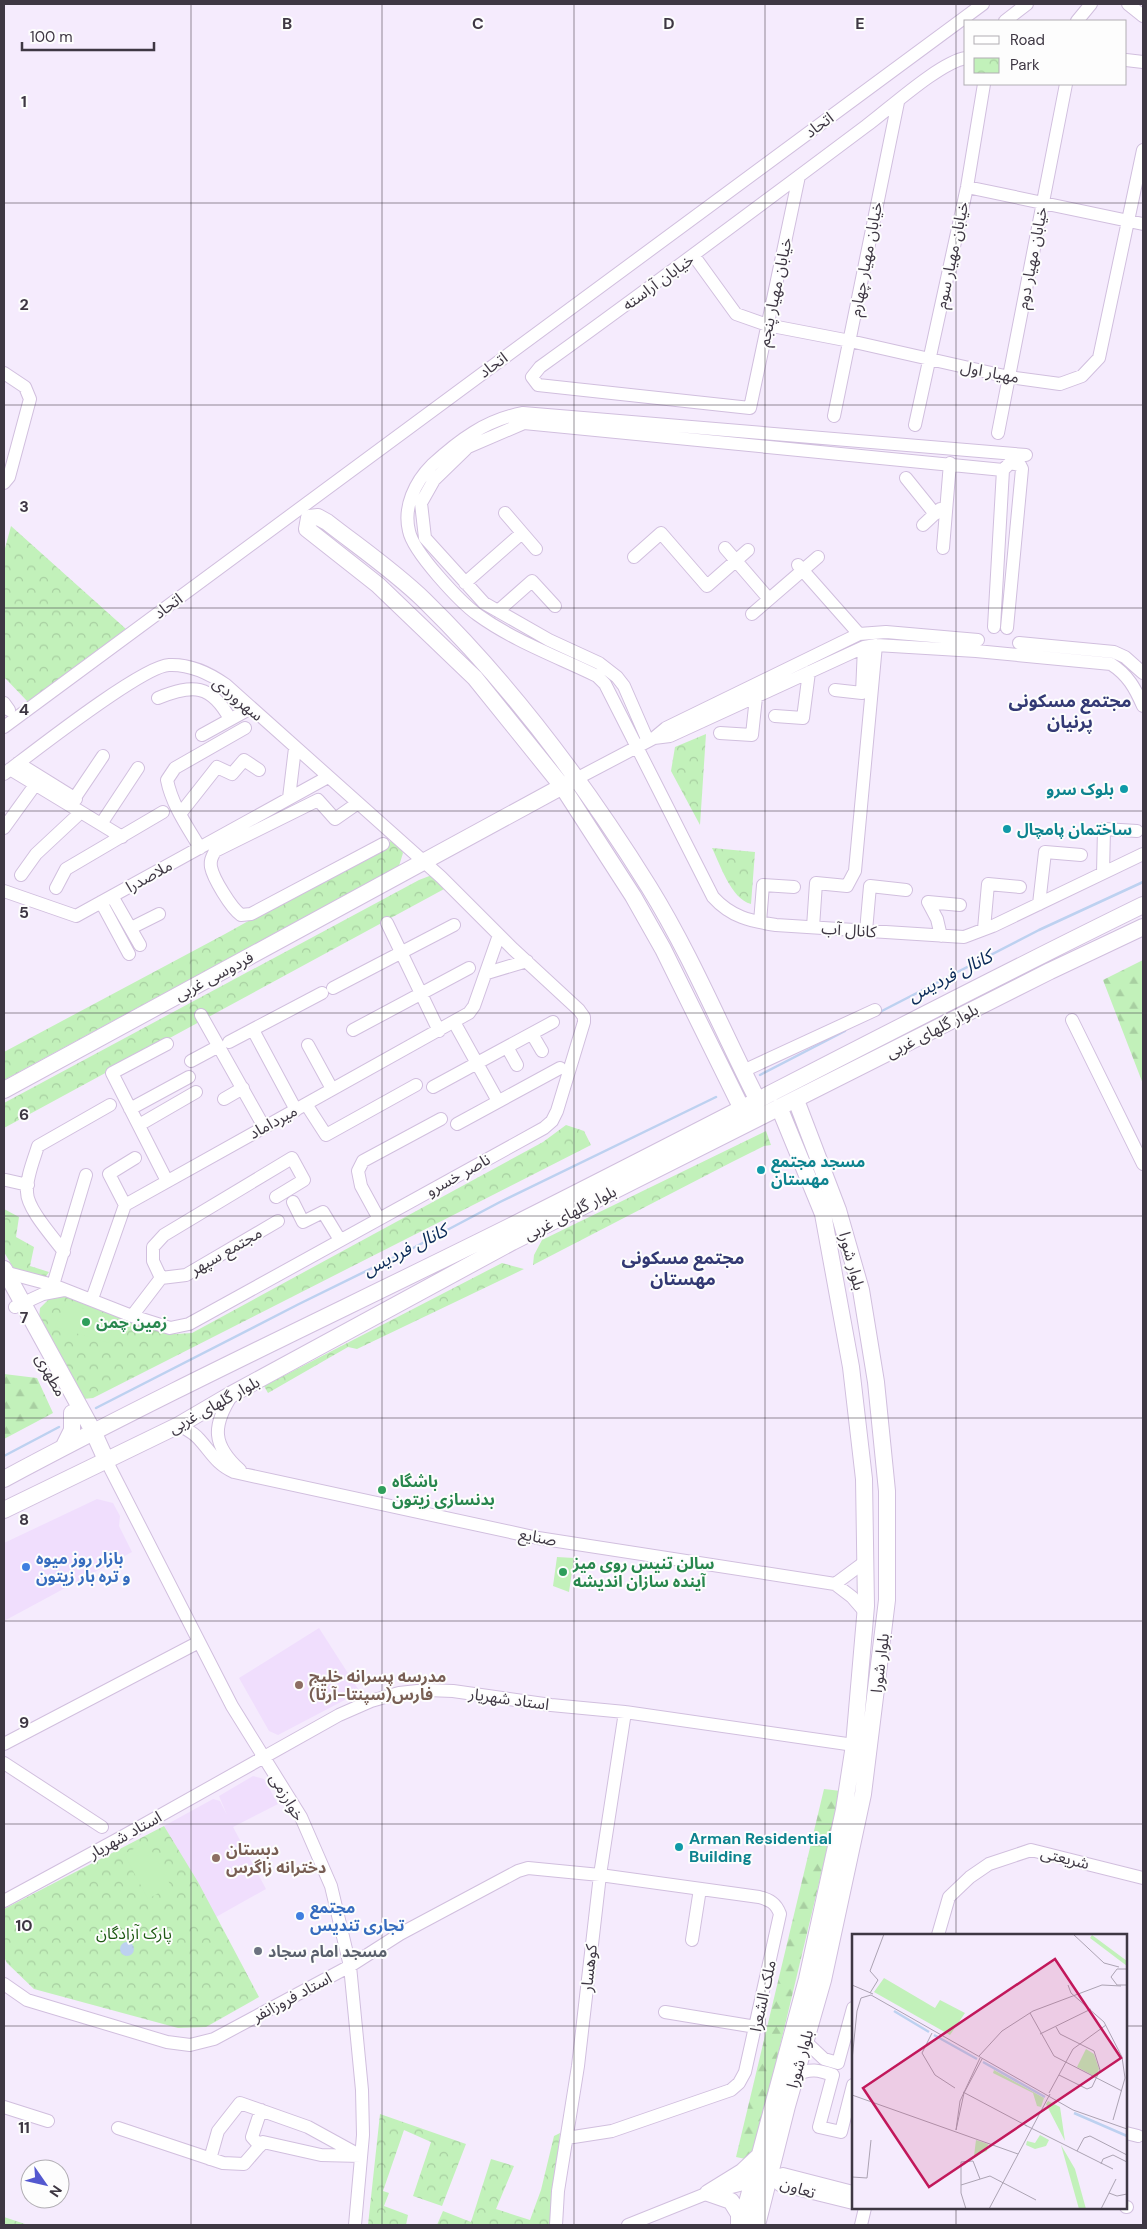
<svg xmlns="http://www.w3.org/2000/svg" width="1147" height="2229" viewBox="0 0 1147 2229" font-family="'DM Sans','Noto Sans Arabic',sans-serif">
  <defs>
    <pattern id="forest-firs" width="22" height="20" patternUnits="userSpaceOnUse" patternTransform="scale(1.25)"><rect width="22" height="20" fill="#c2f1ba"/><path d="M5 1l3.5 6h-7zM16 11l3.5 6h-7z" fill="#a8cfa1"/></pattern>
    <pattern id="park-crowns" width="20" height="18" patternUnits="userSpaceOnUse" patternTransform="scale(1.25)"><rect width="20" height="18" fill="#c2f1ba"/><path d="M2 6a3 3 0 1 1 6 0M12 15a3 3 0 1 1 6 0" fill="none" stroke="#a8cfa1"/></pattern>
    <pattern id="water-ripples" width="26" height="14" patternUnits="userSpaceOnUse" patternTransform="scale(1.25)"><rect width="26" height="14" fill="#bdd1f0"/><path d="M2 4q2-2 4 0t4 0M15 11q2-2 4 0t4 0" fill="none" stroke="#a4b4cf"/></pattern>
  </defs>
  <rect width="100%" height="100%" fill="#f5ebfd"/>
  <!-- built -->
  <path fill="#f0defd" d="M97 1499 113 1503 120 1516 119 1526 132 1552 4 1621V1543Z
    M319 1628 360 1692 278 1735 269 1731 239 1678Z
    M253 1776 264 1779 278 1804 233 1827 266 1889 216 1917 164 1826 213 1799 220 1801 227 1815 219 1796Z"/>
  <!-- forest -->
  <path fill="url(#forest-firs)" d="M1143 960V1084L1103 980Z
    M4 1374 37 1378 53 1413 4 1439Z
    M824 1789 841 1791 764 2113 750 2160 736 2157Z"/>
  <!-- park -->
  <path fill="url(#park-crowns)" d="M11 526 126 629 28 702 4 677V552Z
    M706 734 700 825 671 771 675 747Z
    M391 841 399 846 403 853 399 866 4 1080V1052L225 934Z
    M712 848 755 852 751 904C731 899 720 864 712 848Z
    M432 875 446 888 4 1128V1103L419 880Z
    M566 1125 584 1131 591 1145 93 1398 83 1399 39 1318 40 1308 51 1297 64 1296 176 1334 192 1333 543 1142Z
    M766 1131 771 1145 764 1146 732 1162 533 1265 534 1255 542 1240Z
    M4 1209 19 1217 16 1237 34 1247 30 1266 49 1272 44 1279 14 1269 4 1252Z
    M502 1263 524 1269 357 1349 348 1347 268 1393 264 1386Z
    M164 1826 198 1882 259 1997 206 2027 178 2028 34 1989 7 1963 4 1957V1909Z
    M380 2114 466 2144 442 2206 413 2196 431 2142 404 2130 383 2191 389 2193 384 2206 408 2215 406 2225H368Z
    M560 2133 551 2225H437L443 2211 471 2222 491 2159 514 2166 496 2209 530 2220 541 2190 554 2136Z
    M4 2217 28 2225H4Z"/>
  <!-- garden -->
  <path fill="#c2f1ba" d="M65 1303 116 1318 109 1343 55 1327Z
    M557 1557 574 1558 569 1592 553 1586Z
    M147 1842 171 1886 148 1899 124 1854Z"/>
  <!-- water -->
  <path fill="url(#water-ripples)" d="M120 1949a7 7 0 1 1 14 0a7 7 0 1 1-14 0Z"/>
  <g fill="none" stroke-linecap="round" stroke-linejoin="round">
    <!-- stream -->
    <path stroke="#bdd1f0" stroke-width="2.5" d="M878 1013 1039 930 1143 882
      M760 1075 845 1031
      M96 1408 299 1304 415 1247 500 1202 716 1097
      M4 1456 59 1427"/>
    <!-- minor casing -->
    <g stroke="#d1bfde" stroke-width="14">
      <path id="minor" d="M1128 4 1143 16
        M1005 21 1027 4
        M1077 21 1091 4
        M1126 60 1143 62
        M799 176 750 408 538 385 532 377 540 367C650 288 758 207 866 126 889 109 940 62 966 58
        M967 187 1143 224
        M694 256 736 314 767 325 850 341 1009 377 1060 384 1082 376 1099 358 1143 150
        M4 373 25 387 30 399 9 477 4 483
        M834 416 898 102
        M915 425 967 187 984 84
        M998 433 1066 84
        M1026 455 523 413C486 420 459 440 432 465 415 482 403 507 409 531 413 552 460 602 478 615 514 641 558 657 597 676L605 684 713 897C731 917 750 921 776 925L964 937 993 926 1143 854
        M1003 470 1010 463 1020 465 1022 469 1007 628
        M906 478 935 514
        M505 513 536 549
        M923 525 940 509
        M725 548 769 599
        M943 548 950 463
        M634 557 661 533 707 586 748 550
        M798 565 859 634
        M465 583 522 533
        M498 611 532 581 555 606
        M752 614 818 557
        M1019 643 1114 652 1125 657 1143 673
        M835 690 862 693 864 647
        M158 698C193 684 211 684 230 719
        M4 703 9 710
        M775 716 803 718 809 672
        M4 727 983 4
        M720 733 752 735 756 697
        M202 735 251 708
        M654 738 670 736 864 647 876 645 976 651 1111 664C1128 675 1135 688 1143 706
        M648 741 624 686 617 677 599 663 549 640 484 603 425 538 421 503 434 480 468 447 524 423 1003 470 994 627
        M18 763 76 799
        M10 769 122 837
        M4 774C32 753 142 666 169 665 191 664 209 673 226 685L441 877 513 949 579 1010 584 1017V1022L557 1111 552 1121 544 1128 189 1324 170 1328 132 1316 53 1285 4 1272
        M576 779 654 738 666 728 859 634 886 632 978 640
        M289 798 295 748
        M358 803 335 819 318 800 215 851C212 857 210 860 211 867 213 878 231 908 241 915L251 914 383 844
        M70 805 103 756
        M180 814 217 767 232 774 244 760 259 770
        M101 824 138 768
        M4 828 35 785
        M200 848C187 826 172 805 167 780L175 768 245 728
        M1103 873 1104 829 1137 831
        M21 875 36 854 81 812
        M56 888 66 869 163 812
        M4 891 76 916 328 777
        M112 896 140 945
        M101 902 129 954
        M1039 904 1045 852 1081 855
        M760 922 763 885 794 887
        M387 923 439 1031
        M813 927 816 883 847 886 855 871 876 645
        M131 928 159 914
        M984 929 988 884 1020 887
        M866 931 870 886 906 890
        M941 936 937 919 928 902 960 905
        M487 973 527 961
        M333 988 454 925
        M201 1015 264 1127
        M1072 1020 1143 1164
        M454 1022 498 1101
        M253 1030 296 1110
        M353 1030 469 968
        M532 1034 542 1051
        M229 1042 322 993
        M308 1045 332 1089
        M507 1047 517 1065
        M191 1061 219 1046
        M743 1071 875 1010
        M433 1087 553 1022
        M224 1099 243 1088
        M306 1104 326 1135 416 1085
        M130 1109 189 1077
        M457 1124 560 1068
        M139 1125 196 1092
        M6 1180 28 1185
        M167 1181 112 1073 167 1044
        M293 1202 303 1222 323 1212 340 1240
        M125 1205 109 1174 135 1158
        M379 1219 361 1186 358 1171 363 1161 441 1119
        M64 1252C54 1238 27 1209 27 1192 26 1178 34 1159 38 1146L110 1105
        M161 1278 153 1261V1247L164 1235 292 1158 304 1180 276 1197
        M53 1285 86 1175
        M92 1299 125 1205 469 1013 474 1006 499 935
        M15 1307 43 1294 64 1290
        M132 1316 161 1278 186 1275 278 1221
        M232 1395C212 1426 212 1445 240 1470
        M179 1425C186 1429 194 1433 199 1439 211 1452 216 1464 234 1472L538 1538 835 1584 852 1597 865 1612
        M107 1462 232 1706 301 1817 331 1886 350 1966 362 2090 363 2135 355 2225
        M835 1584 866 1561
        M4 1744 199 1642
        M4 1763 102 1827
        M4 1901 120 1838 339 1715 371 1701 399 1693 427 1690 453 1691 551 1705 625 1712 854 1745
        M938 1935 949 1897 970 1877 989 1864 1031 1850 1143 1878
        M692 1940 700 1889
        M4 1984 27 2000 167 2042 190 2045 214 2039 350 1966 400 1934 518 1871 528 1868 600 1875 759 1897C770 1900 776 1903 780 1914L745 2072 739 2083 731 2090 612 2131 567 2138
        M665 2012 756 2027
        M805 2041 824 2059 838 2063 853 2008
        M796 2075C810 2068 819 2070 833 2075L819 2127 841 2132 853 2085
        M4 2107 48 2121
        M118 2128 223 2163 244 2164 263 2142 321 2155 361 2156
        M1126 2133 1138 2136
        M260 2146 252 2137 261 2110
        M210 2159 218 2131 240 2103 308 2127 359 2155
        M770 2177 780 2185 853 2203
        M1126 2207H1127
        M556 2225 558 2191 578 2066 600 1875 625 1712
        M628 2225 708 2193 783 2174 853 2192
        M861 2225 865 2208"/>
    </g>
    <!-- major casing -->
    <g stroke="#d1bfde" stroke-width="18">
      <path id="major" d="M4 1090 572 781
        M741 1107 663 949 633 896 562 786 475 678 378 585 307 529 309 518 318 517 327 522C359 547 394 571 424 600 511 685 585 784 649 887 691 955 721 1028 757 1099
        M4 1269 93 1431 107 1462
        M64 1446 72 1430V1413
        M4 1479C168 1391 336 1313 503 1230 717 1123 928 1010 1143 905
        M4 1510 179 1425 232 1394 512 1242 1050 971 1143 927
        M708 2193 742 2172 759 2156
        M708 2193 731 2201 739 2214V2225
        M741 2225 807 1979 844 1810 854 1745 866 1606 864 1479 851 1367 823 1214 779 1107
        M757 2225 787 2106 823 1980 863 1794 887 1600V1491L876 1382 861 1290 838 1210 796 1100"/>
    </g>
    <!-- minor -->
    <use href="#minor" stroke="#fff" stroke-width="12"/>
    <!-- major -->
    <use href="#major" stroke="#fff" stroke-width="16"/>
  </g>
  <!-- grid -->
  <path fill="none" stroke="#3e3743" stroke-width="1" stroke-opacity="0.55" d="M191 4V2225M382 4V2225M574 4V2225M765 4V2225M956 4V1935M4 203H1143M4 405H1143M4 608H1143M4 811H1143M4 1013H1143M4 1216H1143M4 1418H1143M4 1621H1143M4 1824H1143M4 2026H853M1126 2026H1143M956 2208V2225"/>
  <!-- markers -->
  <g fill="#0f9aa8" stroke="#fdfdfd" stroke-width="2">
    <circle cx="1124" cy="789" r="5"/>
    <circle cx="1007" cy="829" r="5"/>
    <circle cx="761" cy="1170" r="5"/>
    <circle cx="679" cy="1847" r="5"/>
  </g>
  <g fill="#2e9e5b" stroke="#fdfdfd" stroke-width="2">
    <circle cx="86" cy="1322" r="5"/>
    <circle cx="382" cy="1490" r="5"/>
    <circle cx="563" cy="1572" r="5"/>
  </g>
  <g fill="#3f7fe0" stroke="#fdfdfd" stroke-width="2">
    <circle cx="26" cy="1567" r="5"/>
    <circle cx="300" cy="1916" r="5"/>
  </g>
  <g fill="#8d6e63" stroke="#fdfdfd" stroke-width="2">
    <circle cx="299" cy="1685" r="5"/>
    <circle cx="216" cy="1858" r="5"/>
  </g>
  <circle fill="#6b7280" stroke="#fdfdfd" stroke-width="2" cx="258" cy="1951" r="5"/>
  <g text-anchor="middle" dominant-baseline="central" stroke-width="4" stroke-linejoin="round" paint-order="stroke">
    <!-- street labels -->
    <g font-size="16" fill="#3e3743" stroke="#fdfdfd">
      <text transform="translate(819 125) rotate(-36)">اتحاد</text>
      <text transform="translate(952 255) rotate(-78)">خیابان مهیار سوم</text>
      <text transform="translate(1032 258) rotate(-79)">خیابان مهیار دوم</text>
      <text transform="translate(866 259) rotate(-79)">خیابان مهیار چهارم</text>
      <text transform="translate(658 282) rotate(-36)">خیابان آراسته</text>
      <text transform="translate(775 292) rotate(-78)">خیابان مهیار پنجم</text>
      <text transform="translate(493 365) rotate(-36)">اتحاد</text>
      <text transform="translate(990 372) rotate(11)">مهیار اول</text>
      <text transform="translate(168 606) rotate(-36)">اتحاد</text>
      <text transform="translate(238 699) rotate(39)">سهروردی</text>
      <text transform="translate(149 876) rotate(-29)">ملاصدرا</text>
      <text transform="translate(849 930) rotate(4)">کانال آب</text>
      <text transform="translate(214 976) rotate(-28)">فردوسی غربی</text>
      <text transform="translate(932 1031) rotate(-27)">بلوار گلهای غربی</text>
      <text transform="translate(273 1122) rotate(-29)">میرداماد</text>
      <text transform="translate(458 1175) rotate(-29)">ناصر خسرو</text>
      <text transform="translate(570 1213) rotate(-27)">بلوار گلهای غربی</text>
      <text transform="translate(226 1251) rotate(-30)">مجتمع سپهر</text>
      <text transform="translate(852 1261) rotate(75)">بلوار شورا</text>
      <text transform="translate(51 1375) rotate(61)">مطهری</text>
      <text transform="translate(214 1405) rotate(-29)">بلوار گلهای غربی</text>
      <text transform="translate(538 1537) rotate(11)">صنایع</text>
      <text transform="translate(880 1663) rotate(-83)">بلوار شورا</text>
      <text transform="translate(509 1699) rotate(8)">استاد شهریار</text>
      <text transform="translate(287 1797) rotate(59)">خوارزمی</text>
      <text transform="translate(125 1835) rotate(-29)">استاد شهریار</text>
      <text transform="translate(1065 1858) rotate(14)">شریعتی</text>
      <text transform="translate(589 1968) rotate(-84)">کوهسار</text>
      <text transform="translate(763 1996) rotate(-78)">ملک الشعرا</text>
      <text transform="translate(292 1997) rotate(-28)">استاد فروزانفر</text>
      <text transform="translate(800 2059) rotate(-74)">بلوار شورا</text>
      <text transform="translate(798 2188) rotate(18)">تعاون</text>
    </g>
    <!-- culture labels -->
    <g font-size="16" font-weight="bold" fill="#0d838f" stroke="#fdfdfd" text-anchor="start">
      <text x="1114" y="789" text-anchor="end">بلوک سرو</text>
      <text x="1017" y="829">ساختمان پامچال</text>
      <text x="771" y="1161">مسجد مجتمع<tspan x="771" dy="18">مهستان</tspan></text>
      <text x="689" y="1838">Arman Residential<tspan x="689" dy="18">Building</tspan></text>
    </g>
    <!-- leisure labels -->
    <g font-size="16" font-weight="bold" fill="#27864d" stroke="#fdfdfd" text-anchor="start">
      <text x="96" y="1322">زمین چمن</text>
      <text x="392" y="1481">باشگاه<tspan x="392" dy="18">بدنسازی زیتون</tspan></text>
      <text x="573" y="1563">سالن تنیس روی میز<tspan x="573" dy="18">آینده سازان اندیشه</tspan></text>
    </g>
    <!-- shop labels -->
    <g font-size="16" font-weight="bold" fill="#366cbe" stroke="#fdfdfd" text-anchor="start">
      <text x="36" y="1558">بازار روز میوه<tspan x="36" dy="18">و تره بار زیتون</tspan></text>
      <text x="310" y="1907">مجتمع<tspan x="310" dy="18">تجاری تندیس</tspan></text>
    </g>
    <!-- education labels -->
    <g font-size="16" font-weight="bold" fill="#785e54" stroke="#fdfdfd" text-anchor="start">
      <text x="309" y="1676">مدرسه پسرانه خلیج<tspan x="309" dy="18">فارس(سپنتا-آرتا)</tspan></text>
      <text x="226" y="1849">دبستان<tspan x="226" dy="18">دخترانه زاگرس</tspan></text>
    </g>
    <!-- park labels -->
    <g font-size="16" fill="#1e5a13" stroke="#fdfdfd">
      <text x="134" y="1933">پارک آزادگان</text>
    </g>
    <!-- worship labels -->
    <g font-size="16" font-weight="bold" fill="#5b616d" stroke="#fdfdfd" text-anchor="start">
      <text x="268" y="1951">مسجد امام سجاد</text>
    </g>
    <!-- neighbourhood labels -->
    <g font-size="18" font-weight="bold" fill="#333974" stroke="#fdfdfd">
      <text x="1070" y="701">مجتمع مسکونی<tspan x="1070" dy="21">پرنیان</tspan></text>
      <text x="683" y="1258">مجتمع مسکونی<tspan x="683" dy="21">مهستان</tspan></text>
    </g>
    <!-- water labels -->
    <g font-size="18" font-style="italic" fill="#0a2a58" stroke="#fdfdfd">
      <text transform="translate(950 976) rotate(-27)">کانال فردیس</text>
      <text transform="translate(405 1250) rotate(-27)">کانال فردیس</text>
    </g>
  </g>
  <!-- overview -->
  <g transform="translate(852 1934)">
    <rect width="275" height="275" fill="#f5ebfd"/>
    <path d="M240 1 275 27V32L238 4ZM32 44 83 74 88 66 113 79 98 101 22 58ZM196 167 208 173 213 207 194 170ZM209 211 223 235 234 275H227Z" fill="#c2f1ba"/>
    <path d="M234 115 242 120 247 135 244 143 225 133ZM142 136 192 164 189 173 185 172 181 159 141 139ZM124 206 136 210 135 217 122 222Z" fill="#c2f1ba"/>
    <path d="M188 201 197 206 194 212 183 215 174 211 175 207 183 209Z" fill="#c2f1ba"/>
    <path fill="none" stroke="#bdd1f0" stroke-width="2.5" d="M42 77 77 98M82 101 125 125M131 128 193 163M222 179 275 202"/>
    <path fill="none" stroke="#aca3b3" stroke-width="1" d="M221 0 252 29 267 33M275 35H265L259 43 265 51H275M0 51 21 60M216 51 219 59 252 88 270 123 273 144 261 186M18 59 26 46 18 37 32 0M178 79 202 122 270 157M204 93 208 100 242 117 248 136 240 153 235 155 207 141M80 99 70 119 83 141 103 154M188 100 239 75M127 122 150 97 181 77 250 51 269 52M128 124 108 167 104 196 112 159 130 125M0 126 5 77 9 64 19 61 221 176 275 195M111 158 175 192M197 159 221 115 254 91M0 161 166 220M173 191 261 235M225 217 232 204 238 202 275 221M249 230 251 225 261 221 275 228M0 243 15 244 19 206M109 251 138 242 184 266M257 259 265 262 275 260M114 275 109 259V228L121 227 128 245M137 275 198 160M249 275 264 245"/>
    <path fill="#c2185b" fill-opacity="0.15" stroke="#c2185b" stroke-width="2.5" d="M203 25 269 124 77 253 11 154Z"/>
    <rect width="275" height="275" fill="none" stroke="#3e3743" stroke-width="2.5"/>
  </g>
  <g font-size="16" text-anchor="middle" font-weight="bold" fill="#3e3743" stroke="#fdfdfd" stroke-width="4" stroke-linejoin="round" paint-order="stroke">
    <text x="287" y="29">B</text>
    <text x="478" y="29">C</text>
    <text x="669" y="29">D</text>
    <text x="860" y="29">E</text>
    <text x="24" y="107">1</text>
    <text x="24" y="310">2</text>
    <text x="24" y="512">3</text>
    <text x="24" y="715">4</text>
    <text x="24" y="918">5</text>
    <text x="24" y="1120">6</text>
    <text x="24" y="1323">7</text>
    <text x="24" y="1525">8</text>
    <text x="24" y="1728">9</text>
    <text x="24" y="1931">10</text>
    <text x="24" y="2133">11</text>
  </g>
  <!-- border -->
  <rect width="1147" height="2229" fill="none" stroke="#3e3743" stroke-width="10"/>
  <!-- legend -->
  <rect x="964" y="20" width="162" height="65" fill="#fdfdfd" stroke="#b1aeb3"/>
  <rect x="974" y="36" width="25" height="8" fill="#ffffff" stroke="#b1aeb3"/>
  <text x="1010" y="45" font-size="15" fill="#3e3743">Road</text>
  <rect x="974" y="58" width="25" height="15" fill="url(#park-crowns)" stroke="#b1aeb3"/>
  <text x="1010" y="70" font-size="15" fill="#3e3743">Park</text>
  <!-- north arrow -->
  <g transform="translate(45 2184) rotate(124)"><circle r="24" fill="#fdfdfd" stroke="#b1aeb3"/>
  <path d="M0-4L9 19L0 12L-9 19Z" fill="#5358cf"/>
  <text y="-8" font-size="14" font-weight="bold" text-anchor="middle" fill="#3e3743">N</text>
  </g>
  <!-- scale -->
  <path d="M22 42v8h132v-8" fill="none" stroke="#3e3743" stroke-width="2.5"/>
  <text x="30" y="42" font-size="15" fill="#3e3743" stroke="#fdfdfd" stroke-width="4" paint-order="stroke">100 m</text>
</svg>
